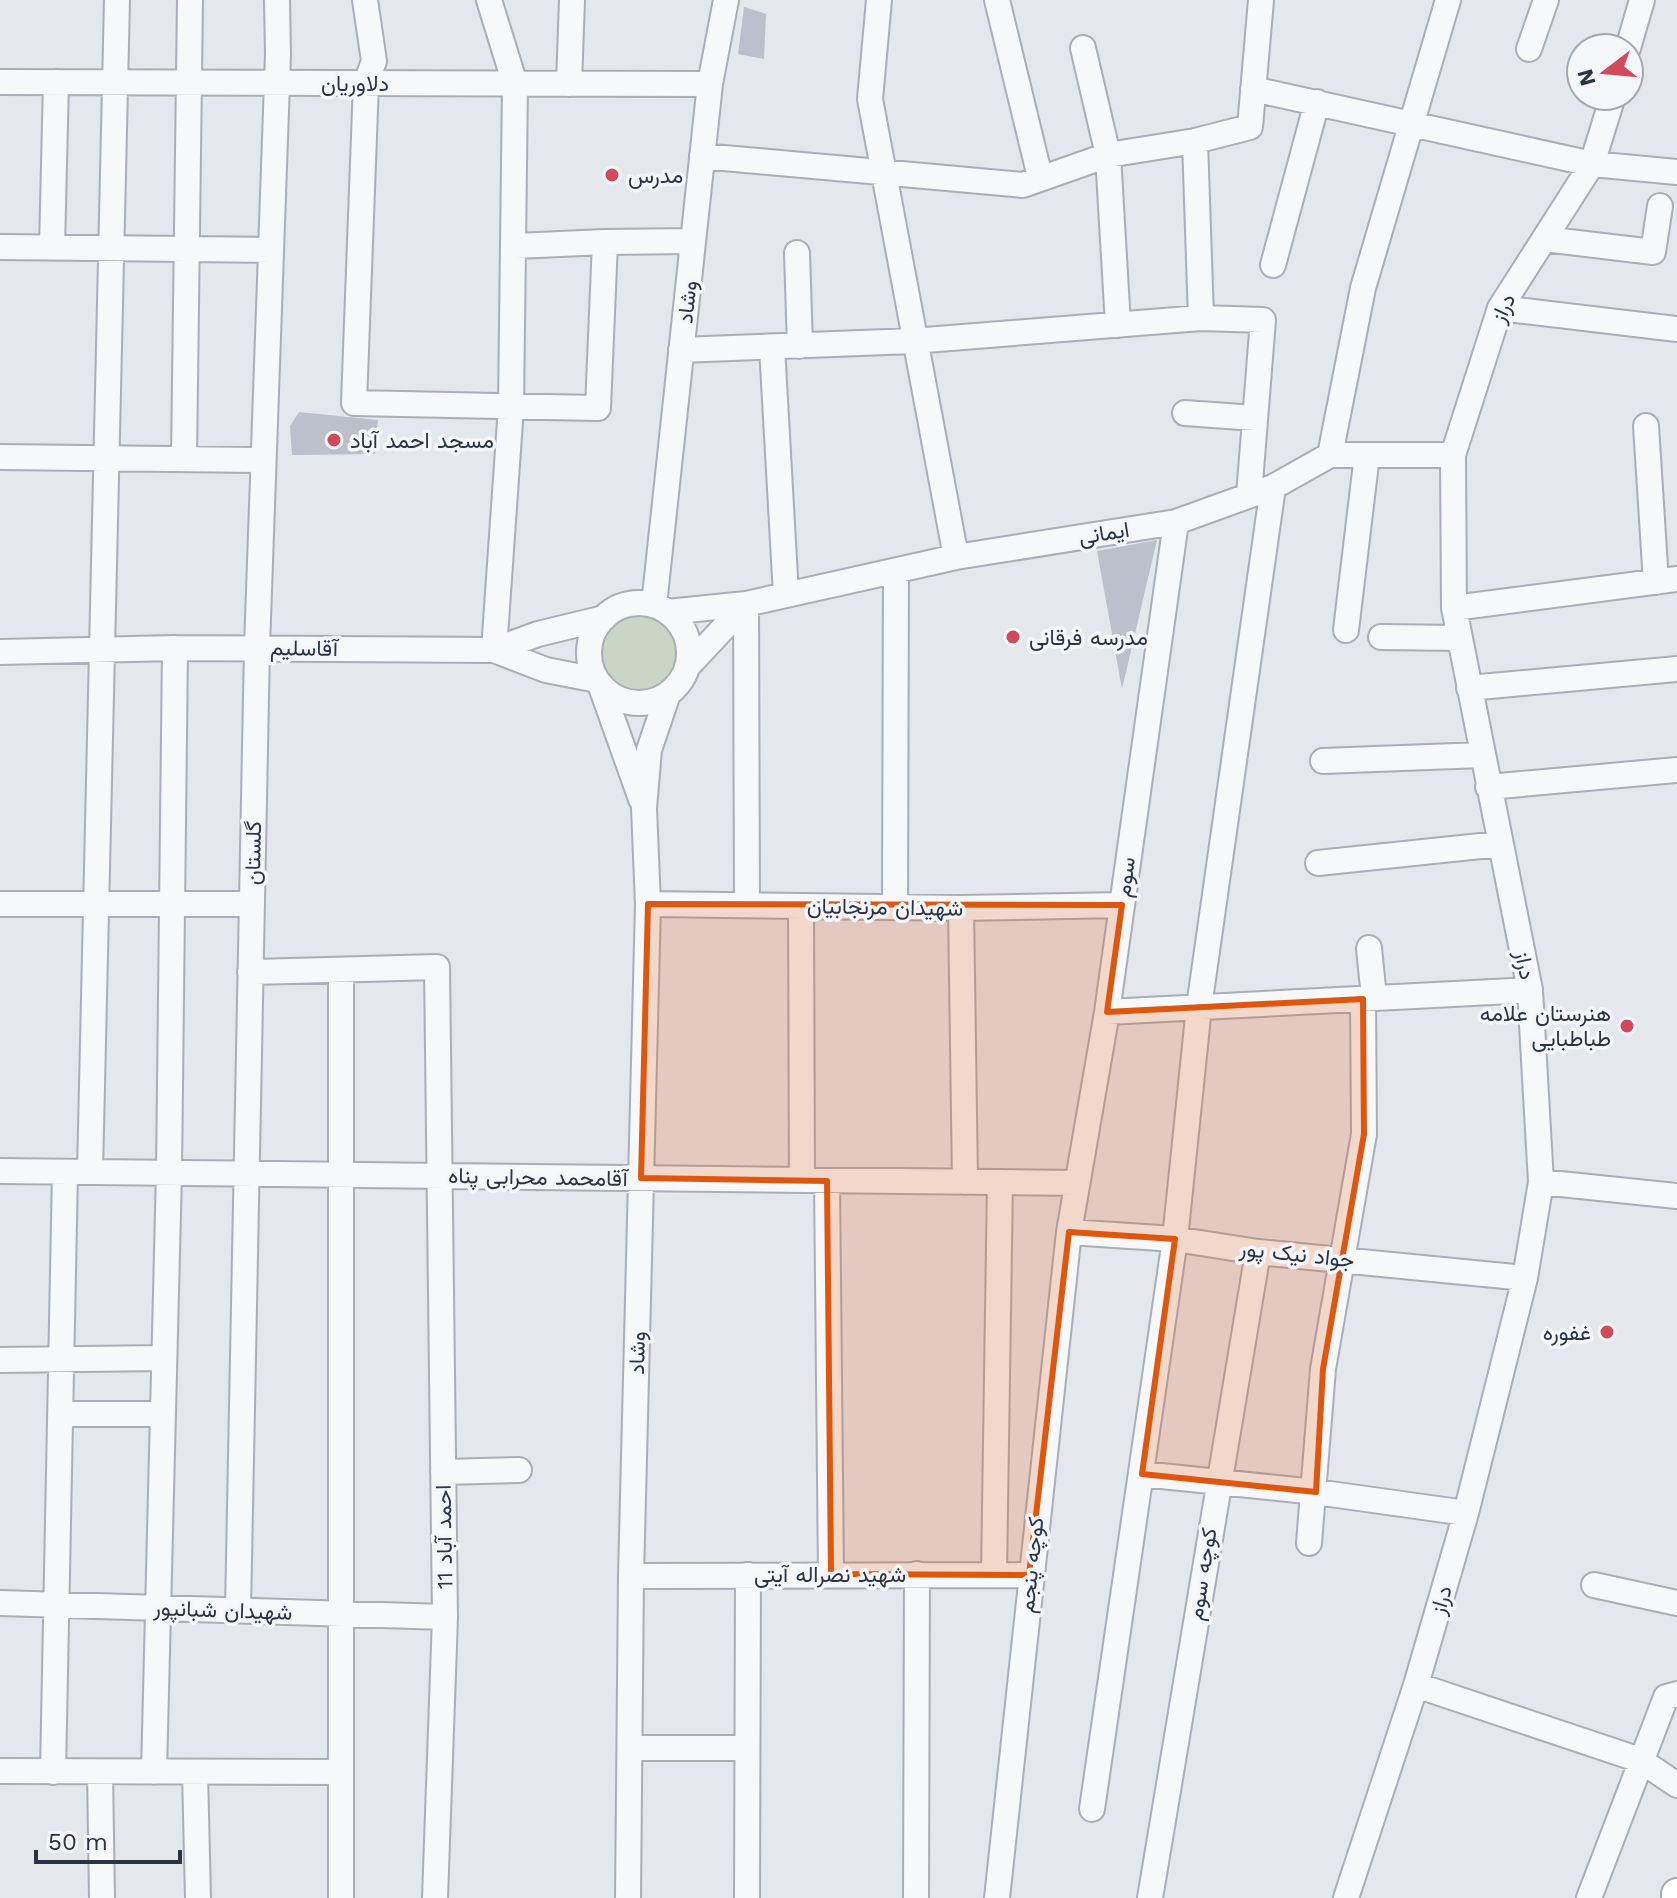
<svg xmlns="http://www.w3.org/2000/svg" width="1677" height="1898" viewBox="0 0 1677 1898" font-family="'Work Sans',Vazirmatn,sans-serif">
  <rect width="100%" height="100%" fill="#e4e7ec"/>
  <!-- green -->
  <path fill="#c9d6c5" d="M636 608C707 612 691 708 632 695 620 692 608 685 597 680 600 669 598 664 597 654 596 629 614 614 636 608Z"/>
  <!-- building -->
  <path fill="#bbc0ca" d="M744 7 766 14 764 59 738 54Z
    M299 412 378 420 375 454 292 455 290 426Z
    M1157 540 1122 689 1097 551Z"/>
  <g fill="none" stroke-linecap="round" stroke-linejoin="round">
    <!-- minor casing -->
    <g stroke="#a9aeb7" stroke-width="28">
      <path id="minor" d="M365 0 374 61 366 83 354 403 598 408 605 242 693 241
        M489 0 515 84 511 407 494 650
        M879 0 870 99 956 557
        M997 0 1040 177
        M1083 48 1108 155 1118 325
        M1628 48 1642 0
        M1529 49 1546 0
        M0 82 710 84
        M569 84 572 0
        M1253 89 1592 164 1677 172
        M1195 141 1201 318
        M702 156 1023 185 1108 155 1195 141 1250 127 1261 0
        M1544 239 1653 252 1660 206
        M516 246 605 242
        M0 247 271 250
        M52 247 56 82
        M797 253 800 346
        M1273 265 1317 102
        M1500 308 1677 329
        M772 347 786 595
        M681 350 913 341 1201 318 1263 320 1249 495
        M1185 413 1255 418
        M1646 426 1656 582
        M1330 455 1363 288 1448 0
        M0 457 263 460
        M184 459 190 0
        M589 653a50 50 0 1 1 100 0a50 50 0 1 1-100 0Z
        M654 605 710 84 726 0
        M1454 608 1677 579
        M667 612 746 604 688 666
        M1346 630 1367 455
        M1381 637 1459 638
        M494 650 546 670 597 680
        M0 652 175 648 494 650 538 634 604 618
        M600 684 641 799
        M1469 688 1677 669
        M1323 761 1482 755
        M1488 787 1677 770
        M1318 863 1500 844
        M0 904H252
        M648 904 961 908 1122 905
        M747 905 746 604 956 557 1176 522 1273 487 1330 455H1453
        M801 906 802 1180
        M895 907 896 571
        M961 908 965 1182
        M1369 948 1374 998
        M341 971V1898
        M250 972 437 967 445 1617 435 1898
        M1107 1012 1530 990
        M0 1171 1075 1183
        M90 1172 117 0
        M827 1181 831 1574
        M1541 1182 1677 1196
        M1069 1232 1175 1239 1258 1252 1525 1278
        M0 1360 164 1358
        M61 1414H163
        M443 1472 519 1470
        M1142 1474 1316 1492 1466 1513
        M1309 1543 1323 1369 1364 1134 1363 999
        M994 1573 1000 1182
        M631 1576 1029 1575
        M1594 1585 1677 1603
        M0 1603 445 1617
        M238 1610 257 647 278 54 277 0
        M1416 1685 1640 1760 1677 1785
        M631 1748H747
        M0 1771 340 1772
        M53 1772 65 1172
        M100 1772 102 1898
        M154 1772 169 1173 175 648
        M195 1772 198 1898
        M1092 1809 1175 1239 1199 1007 1273 487
        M628 1898 631 1576 648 904 644 808 649 750 668 694
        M747 1898 748 1575
        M916 1898 917 1574
        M997 1898 1069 1232 1107 1012 1176 522
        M1150 1898 1258 1252
        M1346 1898 1416 1685 1466 1513 1525 1278 1541 1182 1530 990 1454 608 1453 455 1500 308 1592 164 1613 96
        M1589 1898 1666 1697 1677 1694"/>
    </g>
    <!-- major casing -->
    <g stroke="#a3abb8" stroke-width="34">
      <path id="major" d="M1677 1898V1894"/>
    </g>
    <!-- minor -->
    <use href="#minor" stroke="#f7f8fa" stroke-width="24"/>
    <!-- major -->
    <use href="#major" stroke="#fff" stroke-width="30"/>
  </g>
  <!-- marked area -->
  <path fill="#df570f" fill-opacity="0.2" stroke="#df570f" stroke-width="6" stroke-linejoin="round" d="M648 904 1122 905 1107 1012 1363 999 1364 1134 1323 1369 1316 1492 1142 1474 1175 1239 1069 1232 1029 1575 831 1574 827 1181 641 1178Z"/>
  <!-- markers -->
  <g fill="#d1495b" stroke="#f4f6f9" stroke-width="3">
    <circle cx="612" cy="175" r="8"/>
    <circle cx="334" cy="440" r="8"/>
    <circle cx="1013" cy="637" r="8"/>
    <circle cx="1627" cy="1026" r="8"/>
    <circle cx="1607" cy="1332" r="8"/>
  </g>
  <g text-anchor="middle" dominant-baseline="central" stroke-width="7" stroke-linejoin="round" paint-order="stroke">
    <!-- street labels -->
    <g font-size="22" fill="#2b3445" stroke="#f4f6f9">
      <text x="355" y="83">دلاوریان</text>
      <text transform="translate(687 302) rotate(-84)">وشاد</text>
      <text transform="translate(1503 308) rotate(-65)">دراز</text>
      <text transform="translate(1104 533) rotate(-9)">ایمانی</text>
      <text transform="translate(304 648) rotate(1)">آقاسلیم</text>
      <text transform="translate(253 853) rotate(-89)">گلستان</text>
      <text transform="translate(1125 877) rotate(-82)">سوم</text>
      <text transform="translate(885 907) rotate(1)">شهیدان مرنجابیان</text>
      <text transform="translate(1525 965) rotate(78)">دراز</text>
      <text transform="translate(538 1177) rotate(1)">آقامحمد محرابی پناه</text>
      <text transform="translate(1297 1254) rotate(6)">جواد نیک پور</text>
      <text transform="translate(637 1353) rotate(-89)">وشاد</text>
      <text transform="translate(444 1537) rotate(-91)">احمد آباد 11</text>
      <text transform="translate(1031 1565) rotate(-84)">کوچه پنجم</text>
      <text x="830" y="1574">شهید نصراله آیتی</text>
      <text transform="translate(1202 1574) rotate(-81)">کوچه سوم</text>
      <text transform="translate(1441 1600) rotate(-74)">دراز</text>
      <text transform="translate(223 1610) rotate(2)">شهیدان شبانپور</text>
    </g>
    <!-- poi labels -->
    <g font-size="22" fill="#2b3445" stroke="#f4f6f9" text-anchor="start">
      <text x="628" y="175">مدرس</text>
      <text x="350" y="440">مسجد احمد آباد</text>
      <text x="1029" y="637">مدرسه فرقانی</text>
      <text x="1611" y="1013" text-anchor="end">هنرستان علامه<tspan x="1611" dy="25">طباطبایی</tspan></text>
      <text x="1591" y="1332" text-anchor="end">غفوره</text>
    </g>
  </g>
  <!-- north arrow -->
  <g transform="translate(1605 72) rotate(254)"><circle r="38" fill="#f4f6f9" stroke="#a4a8b1" stroke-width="2"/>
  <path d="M0-6L14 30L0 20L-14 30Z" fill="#d1495b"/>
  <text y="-12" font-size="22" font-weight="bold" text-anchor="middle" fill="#2b3445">N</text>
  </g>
  <!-- scale -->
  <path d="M36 1850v12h144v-12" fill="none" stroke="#2b3445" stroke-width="4"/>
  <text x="48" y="1850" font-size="24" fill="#2b3445" stroke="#f4f6f9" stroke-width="6" paint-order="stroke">50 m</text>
</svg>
